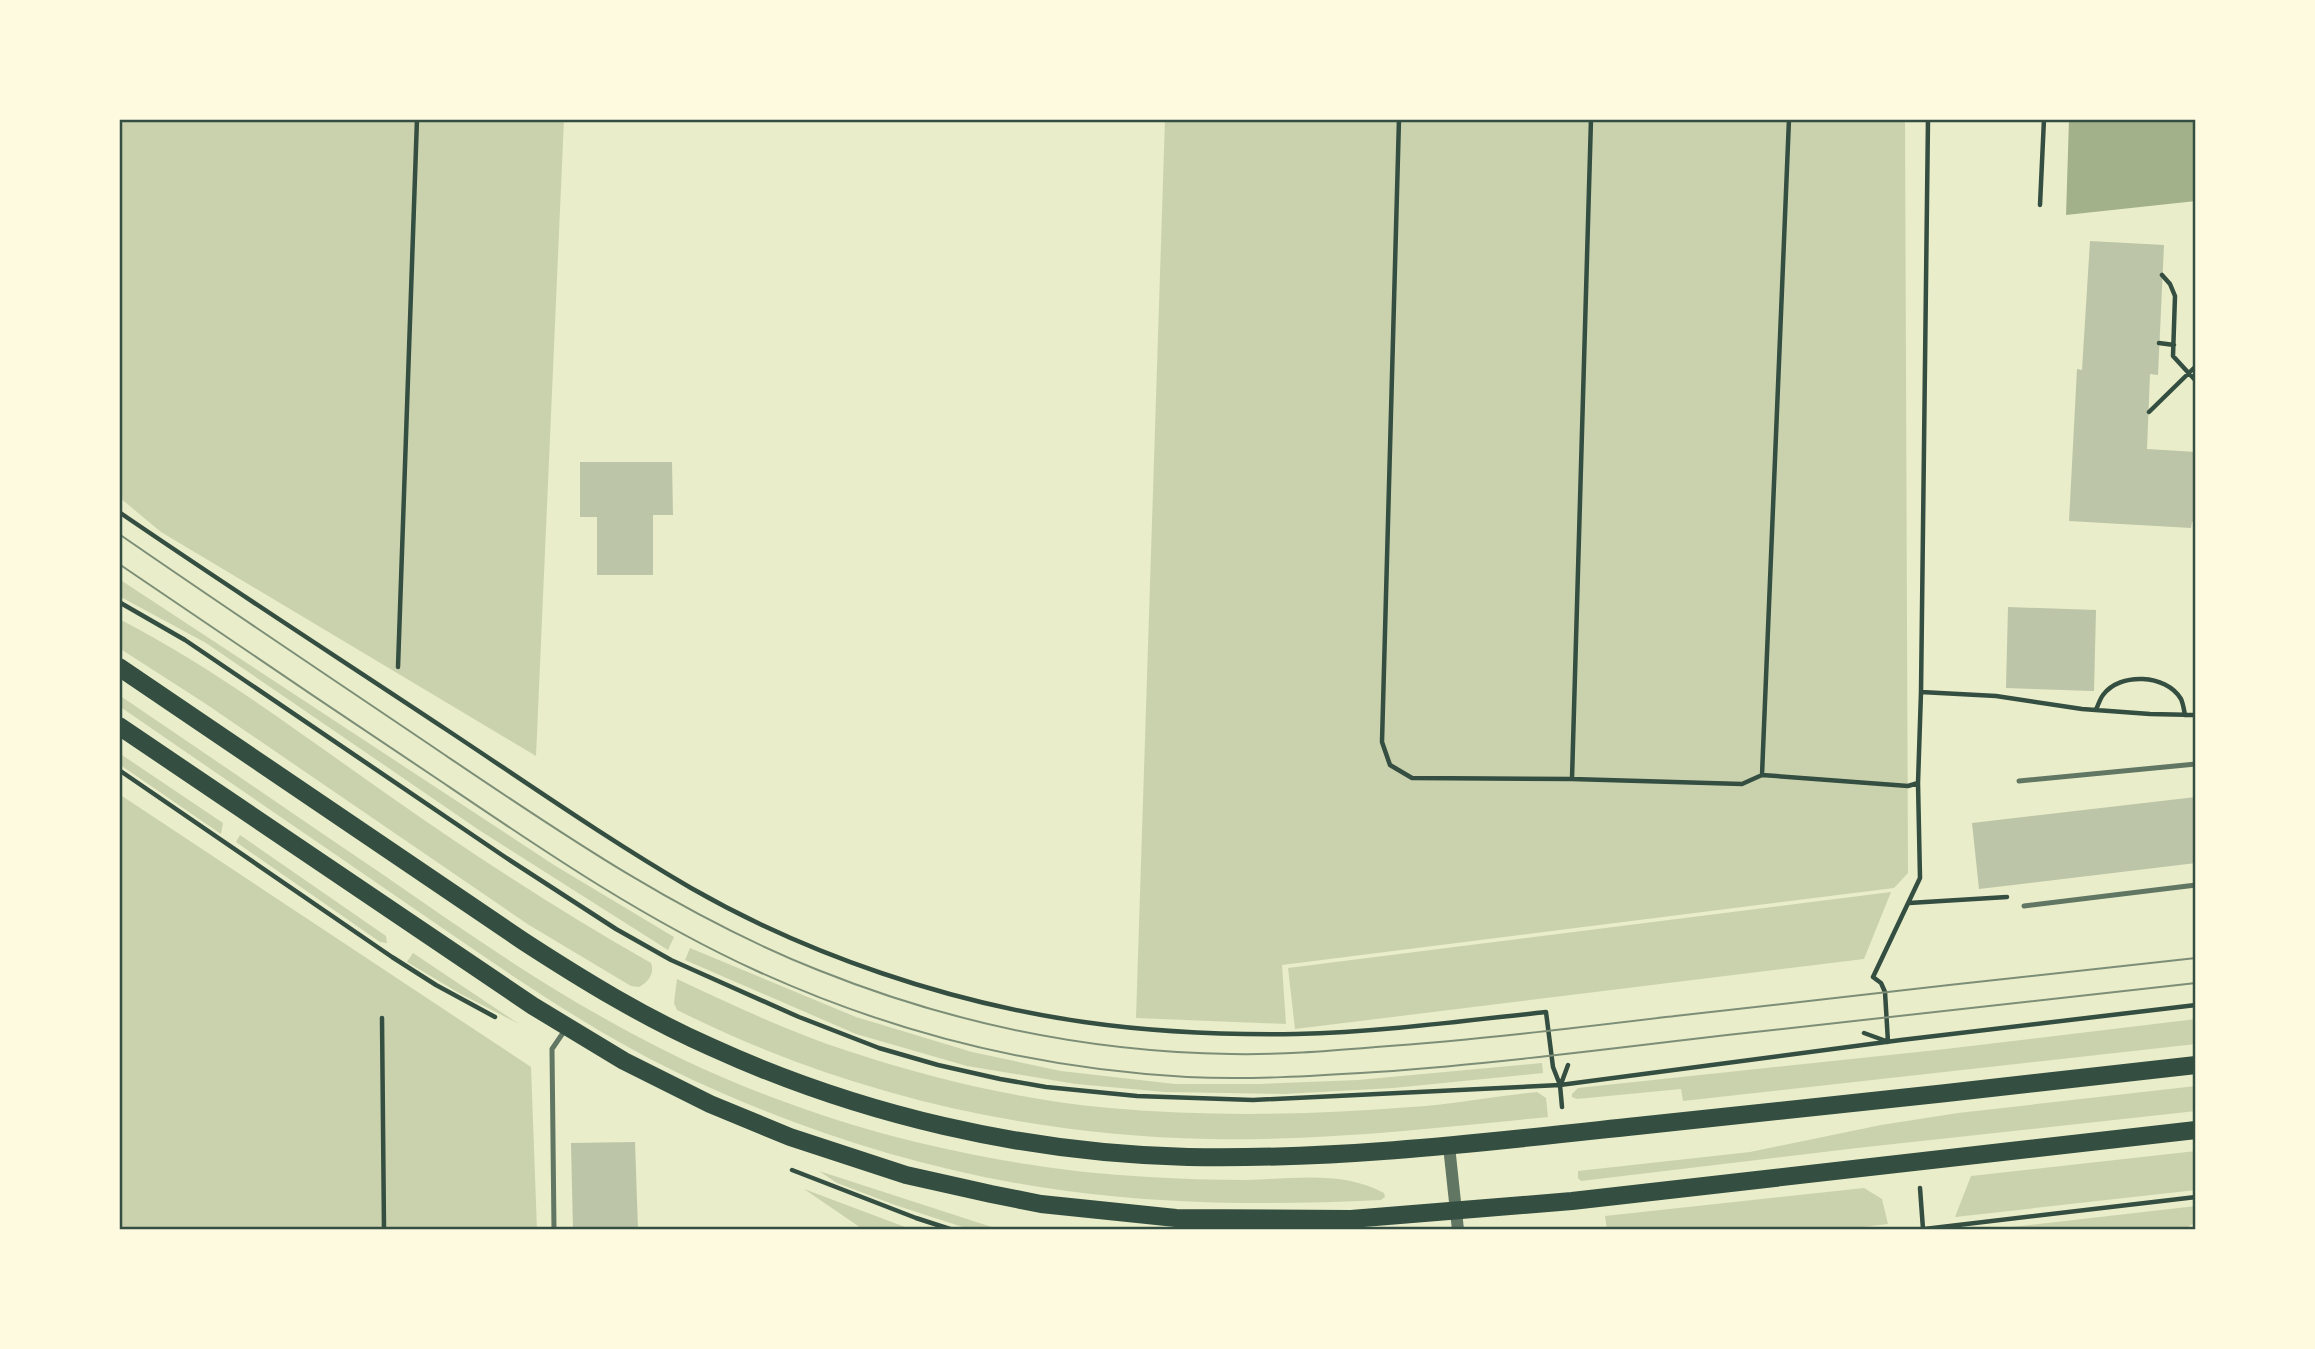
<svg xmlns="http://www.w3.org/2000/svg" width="2315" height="1349" viewBox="0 0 2315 1349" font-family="Overpass,sans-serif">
  <rect width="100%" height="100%" fill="#e9edc9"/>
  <!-- green -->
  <path fill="#cad2ad" d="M119 119H564L536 756 161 532 119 497Z
    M1165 119H1905L1908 873 1894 888 1282 965 1286 1024 1136 1018Z
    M119 579 554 865 674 937 668 950 479 830 206 643 119 596Z
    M119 619C215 668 302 735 391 797 475 856 561 912 651 963 655 974 648 982 639 987L631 986 529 925 206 704 119 648Z
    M119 695C208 755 296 816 385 876 456 925 527 975 602 1017 701 1074 809 1116 920 1143 995 1161 1072 1173 1149 1177 1181 1179 1214 1180 1246 1180 1292 1179 1342 1170 1384 1193L1385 1197 1381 1200C1276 1205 1171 1205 1067 1191 931 1173 797 1130 674 1071 584 1027 501 968 419 912 319 843 219 775 119 706Z
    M119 753 223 823 221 834 119 764Z
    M119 794 531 1067 537 1230H119Z
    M240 835 386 936 387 943 380 942 236 842Z
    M1891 892 1864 959 1295 1029 1288 968Z
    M690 948 856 1017 972 1052 1061 1071 1175 1084H1259L1358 1080 1542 1063 1543 1073 1393 1088 1284 1094 1165 1092 1076 1084 967 1066 856 1034 685 960Z
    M413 953 519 1024 459 993 407 962Z
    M677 979C733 1005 789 1032 848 1051 933 1079 1021 1100 1110 1108 1210 1117 1312 1115 1411 1107 1454 1104 1495 1096 1537 1092L1546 1098 1548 1117C1435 1128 1322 1141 1209 1139 1023 1135 843 1093 677 1010L674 1003Z
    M2196 1019V1044L1683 1101 1681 1089 1577 1099 1572 1097V1094L1578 1088 1937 1050Z
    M2196 1086V1111L1857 1148 1581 1181 1578 1178V1171L1750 1152 1881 1125 1958 1113Z
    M2196 1151V1190L1955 1217 1971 1176Z
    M819 1171 1001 1230H972L895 1205 837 1183Z
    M1864 1188 1882 1199 1888 1224 1839 1230H1607L1605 1216Z
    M804 1189 913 1230H864Z
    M2196 1206V1222L2183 1230H1985Z"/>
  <!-- water -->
  <path fill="#a3b18a" d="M2069 119H2196V201L2066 215Z"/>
  <!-- building -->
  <path fill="#bcc5a7" d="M2090 241 2164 245 2158 375 2150 374 2147 449 2196 452V522H2192L2191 528 2069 521 2077 369 2082 370Z
    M580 462H672L673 515H653V575H597V517H580Z
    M2008 607 2096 610 2094 691 2006 688Z
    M2196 797V863L1979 889 1972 823Z
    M635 1142 638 1230H573L571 1143Z"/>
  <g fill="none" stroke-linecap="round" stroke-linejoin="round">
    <!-- path -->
    <path stroke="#344e41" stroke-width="4.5" d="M1399 119 1382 742 1390 765 1412 778 1572 779 1742 784 1762 775 1908 786 1918 783
      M2040 205 2044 119
      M2162 275 2170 284 2175 296 2173 356 2196 381
      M2159 343 2174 345
      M2149 412 2196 366
      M119 512C227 586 337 657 447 730 527 783 607 839 691 888 808 955 950 1003 1084 1022 1153 1032 1225 1035 1296 1034 1379 1032 1463 1021 1546 1012L1553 1067 1560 1085 1562 1107
      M119 602 185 640 505 857 616 929 671 960 799 1017 879 1048 938 1065 1000 1079 1046 1087 1137 1096 1253 1100 1560 1085 1901 1040 2196 1005
      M398 667 417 119
      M1921 692 1996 696 2082 709 2150 714 2196 715
      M2096 710C2098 705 2100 699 2103 695 2120 672 2166 674 2181 699 2183 703 2184 710 2185 715
      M119 770 392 957 436 985 495 1017
      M1762 775 1789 119
      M1572 779 1591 119
      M1909 903 2007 897
      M382 1018 384 1230
      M1864 1033 1886 1041
      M1888 1042 1885 992 1881 983 1873 977 1920 878 1918 783 1921 692 1928 119
      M1561 1084 1568 1065
      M792 1170 916 1218 953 1230
      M1920 1188 1923 1229
      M1916 1230 2196 1197"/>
    <!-- service -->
    <path stroke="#617663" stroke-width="5" d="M2019 781 2196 764
      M2024 906 2196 885
      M554 1230 552 1049 565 1030"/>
    <!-- tertiary -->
    <path stroke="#617663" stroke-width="12" d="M1449 1146 1458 1230"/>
    <!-- primary -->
    <path stroke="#344e41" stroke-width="18" d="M119 667 523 941C583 980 645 1018 711 1047 860 1115 1024 1153 1188 1157 1339 1160 1488 1142 1637 1126 1823 1107 2010 1086 2196 1065
      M119 726 533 1006 624 1061 710 1104 790 1137 906 1175 991 1194 1041 1204 1176 1218 1351 1219 1572 1201 2196 1130"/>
    <!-- tram -->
    <path stroke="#7c8e77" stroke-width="2" d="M119 534C226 608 334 680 442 753 562 834 682 916 818 970 950 1023 1088 1052 1231 1054 1279 1055 1327 1051 1376 1047 1476 1040 1575 1028 1675 1016 1849 996 2022 977 2196 958
      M119 564C226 637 334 710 442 782 544 851 645 920 757 971 893 1033 1038 1069 1187 1077 1250 1080 1313 1076 1376 1072 1476 1065 1576 1053 1676 1041 1849 1021 2022 1002 2196 983"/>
  </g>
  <!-- border -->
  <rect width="2315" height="1349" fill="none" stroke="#fefae0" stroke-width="242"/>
  <rect x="121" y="121" width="2073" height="1107" fill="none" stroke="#344e41" stroke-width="2.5"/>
</svg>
